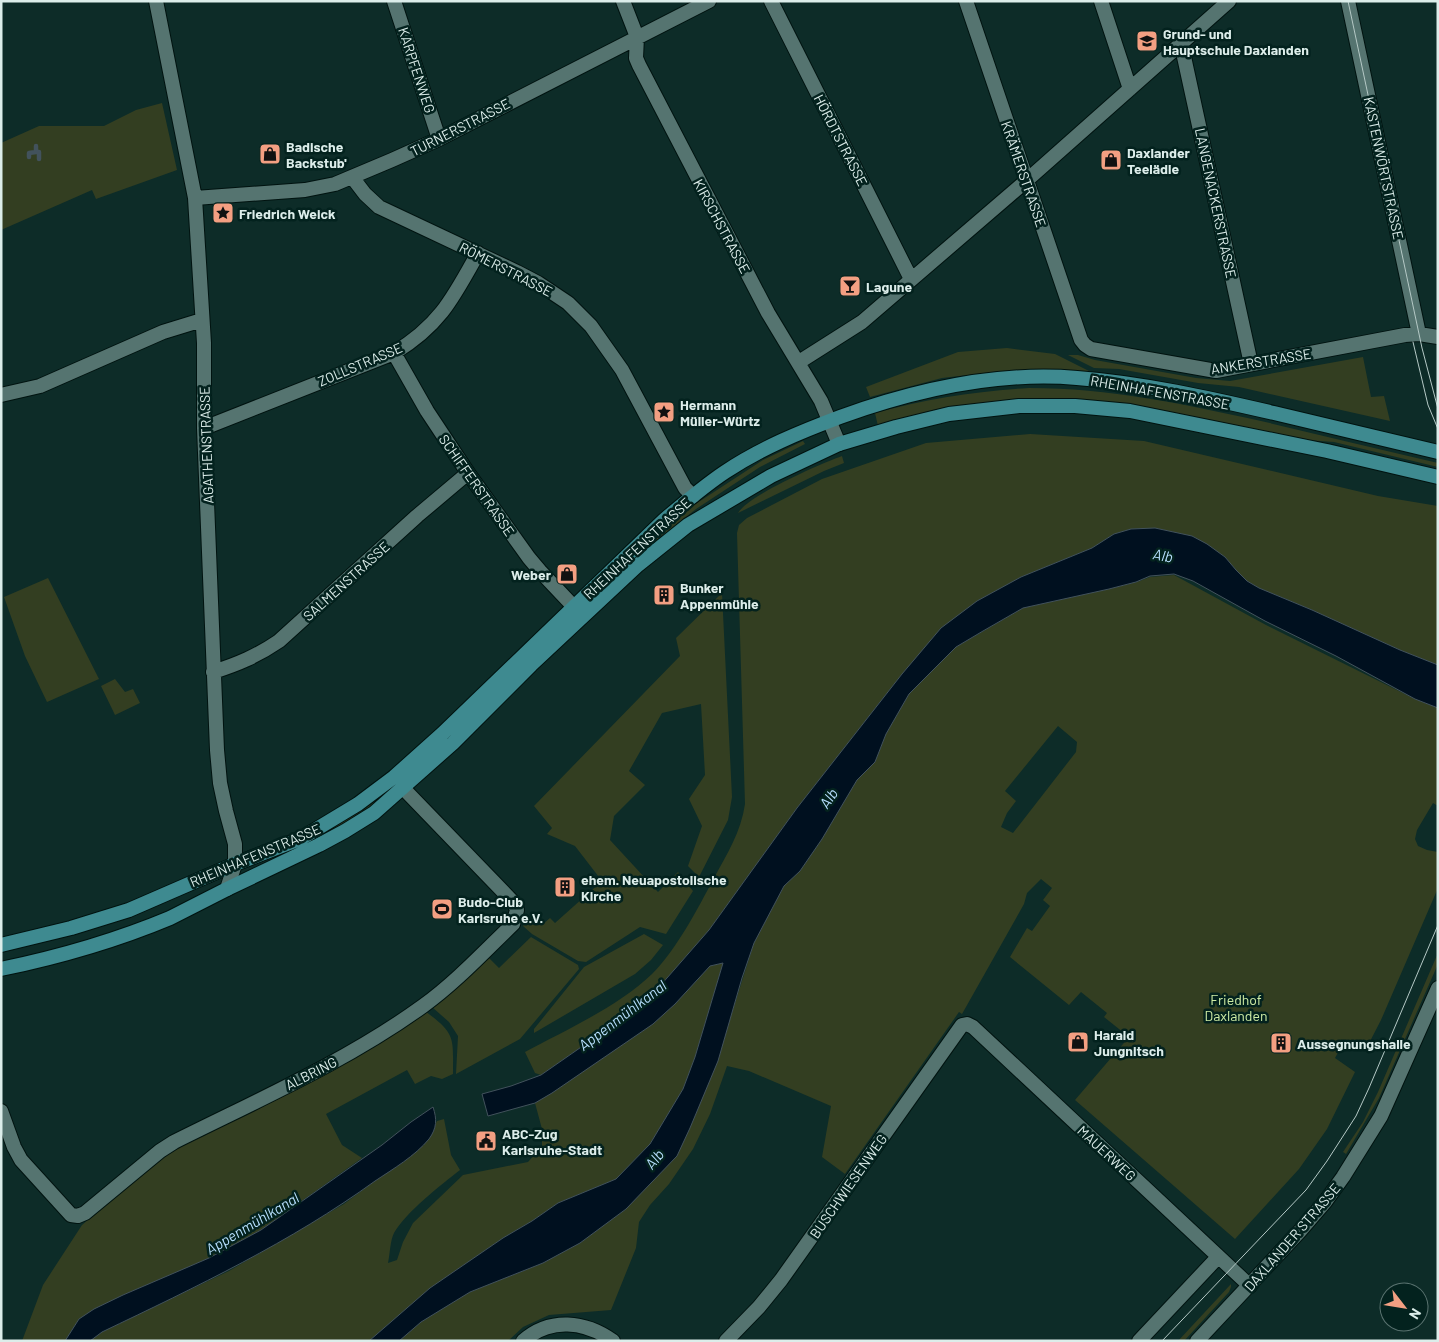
<svg xmlns="http://www.w3.org/2000/svg" width="1439" height="1342" viewBox="0 0 1439 1342" font-family="Barlow,sans-serif">
  <rect width="100%" height="100%" fill="#0d2c28"/>
  <!-- green -->
  <path fill="#333e21" fill-rule="evenodd" d="M162 103 177 170 96 199 92 190 1 230V143L39 126H104L136 110Z
    M1007 348 1055 354 1091 372 1003 371 942 378 870 397 866 387 958 352Z
    M1068 355H1078L1095 360 1196 378 1230 381 1363 357 1371 397 1384 396 1390 421 1239 387 1198 383 1119 369 1094 368Z
    M1029 388C1110 388 1183 404 1261 421 1320 435 1379 449 1438 463V467L1334 442 1306 440 1045 399C988 401 934 410 878 426L875 413C925 399 977 391 1029 388Z
    M1030 434 1144 441 1378 496 1438 506V665L1400 650 1312 610 1259 588 1247 581 1236 570 1225 557 1191 536 1155 528 1131 529 1114 534 1092 548 1021 577 977 601 902 674 797 808 709 930 660 986 633 1011 541 1075 535 1073 525 1052C566 1030 619 1006 652 974 677 949 698 908 714 878 727 854 741 832 745 804L737 533 739 525 747 518 822 479 926 443Z
    M803 441 805 444 760 467 696 509 656 541 398 788 372 808 284 857 283 853C324 836 360 812 394 785L663 529 694 505 763 460Z
    M842 456 844 463 824 471 738 513C749 495 820 464 842 456Z
    M1174 575 1266 625 1415 699 1438 708V806L1433 803 1417 830 1415 839 1418 846 1427 850 1438 852V888L1381 1020 1365 1051 1345 1040 1335 1058 1355 1072 1327 1129 1299 1169 1235 1239 1075 1100 1129 1037 1104 1017 1107 1013 1081 992 1069 1005 1010 957 1027 928 1032 931 1050 906 1043 900 1052 888 1041 879 1027 893 1024 904 962 1014 959 1012 845 1174 822 1157 831 1106 749 1071 727 1066 710 1114 693 1149 669 1184 650 1205 639 1222 636 1248 611 1310 549 1315 523 1327 508 1341H399L421 1322 470 1292 543 1263 580 1243 626 1209 731 1016 754 943 784 886 800 871 822 839 857 780 875 762 886 734 909 694 936 666 956 647 1023 608 1109 589 1137 582 1150 577ZM1058 726 1077 742 1076 752 1013 833 1001 827 1007 813 1016 801 1005 791Z
    M48 578 99 679 47 702 25 656 4 597Z
    M722 593 732 797 728 820 699 877 688 866 702 826 689 799 705 775 701 704 662 713 629 771 645 785 614 816 610 840 658 892 678 872 693 891 666 934 640 927 586 962 578 961 532 934 523 926 526 920 542 925 550 918 555 923 602 881 575 846 547 834 552 828 534 806 680 656 676 638Z
    M115 679 125 692 133 689 140 703 115 715 101 686Z
    M644 934 663 945 651 960 635 974 534 1033V1029L584 967Z
    M531 937 578 965 579 969 520 1039 456 1074 458 1036 449 1022 432 1007 488 957 499 968Z
    M1438 953V964L1379 1098 1346 1154 1343 1152 1363 1122 1378 1092Z
    M723 963 695 1057 683 1089 650 1144 616 1179 558 1203 532 1221 503 1238 431 1288 369 1341H90L102 1332 229 1271 344 1204 419 1148 429 1138 437 1121 444 1119 451 1155 460 1170C442 1184 405 1213 394 1233 390 1241 390 1254 388 1263L397 1260 403 1242 413 1223 463 1175 528 1162 542 1146V1129L535 1103 653 1024 675 1004 710 966Z
    M425 1011C456 1034 453 1037 453 1074L442 1079 431 1076 415 1084 407 1070 326 1114 342 1145 362 1158 261 1230 209 1258 79 1319 65 1341H22L43 1285 82 1225 155 1162 199 1136 360 1055 386 1039Z
    M1231 1284V1287L1229 1292 1184 1341H1178Z"/>
  <!-- water -->
  <path fill="#00101f" stroke="#42525c" d="M1155 528 1192 536 1207 544 1225 557 1236 570 1247 581 1259 588 1312 610 1400 650 1438 665V708L1415 699 1336 656 1265 621 1193 581 1174 574 1150 576 1136 582 1109 589 1023 608 983 631 956 647 909 694 886 734 875 762 857 780 822 839 800 871 784 886 754 943 742 978 718 1061 690 1128 677 1156 626 1209 580 1243 543 1263 470 1292 421 1322 399 1341H369L430 1288 503 1238 532 1221 558 1203 616 1179 650 1144 683 1089 695 1057 723 963 710 966 675 1004 653 1024 552 1093 535 1103 488 1116 482 1094 511 1086 541 1075 633 1011 660 986 709 930 797 808 902 674 941 628 977 601 1021 577 1092 548 1114 534 1131 529Z
    M433 1107C437 1119 437 1128 429 1139 415 1156 393 1169 375 1181 291 1242 196 1287 102 1332L90 1341H65L79 1319 94 1309 123 1295 209 1258 261 1230 382 1145 411 1122Z"/>
  <g fill="none" stroke-linecap="round" stroke-linejoin="round">
    <!-- stream -->
    <path stroke="#42525c" stroke-width="4.5" d="M36 146V152H39V159
      M29 157V153L36 152"/>
    <!-- minor casing -->
    <g stroke="#001310" stroke-width="16">
      <path id="minor" d="M156 1 195 198 204 343V428L217 750 220 783 226 811 235 844V864L227 889
        M394 1 439 139
        M623 1 637 37 636 58 639 65 768 313 821 401 839 444
        M771 1 911 279
        M966 1 1081 340 1085 345 1091 349 1216 371 1405 335 1419 334 1438 337
        M1101 1 1130 89
        M1348 1 1419 334
        M1181 43 1251 364
        M352 177 365 194 379 207 517 272 538 283 568 303 591 326 622 370 685 488 693 496
        M195 198 305 190 335 184 392 160 439 139 709 1
        M394 353 427 411 468 473 529 558 540 571 574 607
        M799 362 862 322 1026 181 1229 1
        M1 395 40 386 163 332 202 320
        M204 428 394 353C440 325 453 298 478 253
        M213 672C238 664 257 656 279 641L417 516 468 473
        M1 1111 14 1147 21 1160 71 1215 78 1216 85 1213 160 1151 174 1142C258 1100 347 1061 423 1006 455 983 485 951 513 924L517 910 514 903 403 788
        M523 1341C550 1317 585 1321 613 1341
        M726 1341 759 1307 781 1280 962 1025 967 1024 973 1027 1250 1286
        M1139 1341 1218 1257"/>
    </g>
    <!-- tertiary casing -->
    <g stroke="#001310" stroke-width="16">
      <path id="tertiary" d="M1197 1341 1300 1231 1325 1202 1343 1177 1381 1116 1438 988"/>
    </g>
    <!-- secondary casing -->
    <g stroke="#001310" stroke-width="16">
      <path id="secondary" d="M1 945 71 928 129 910 235 864 300 839 358 804 394 777 442 734 664 520C684 503 704 486 725 472 761 448 800 432 840 417 915 390 996 371 1077 378 1143 383 1209 398 1274 413 1329 426 1383 439 1438 452
        M1 969C59 957 115 941 170 918L227 889 319 845 345 831 374 813 453 743 531 665 638 565 688 525 771 476 839 444 896 427 949 414 1019 406H1075L1130 411 1327 451 1438 477"/>
    </g>
    <!-- minor -->
    <use href="#minor" stroke="#557470" stroke-width="14"/>
    <!-- tertiary -->
    <use href="#tertiary" stroke="#557470" stroke-width="14"/>
    <!-- secondary -->
    <use href="#secondary" stroke="#3e8a90" stroke-width="14"/>
    <!-- tram -->
    <path stroke="#b5c9c6" stroke-width="1" d="M1348 1 1422 348 1438 409
      M1413 342 1428 405 1438 429
      M1162 1341 1306 1190 1327 1161 1356 1116 1369 1088 1438 925"/>
  </g>
  <!-- icons -->
  <defs>
    <g id="school-square" transform="scale(1.125)"><rect x="-9" y="-9" width="18" height="18" rx="4" fill="#f39f82" stroke="#03221e"/><path d="M0-5L7-2L0 1L-7-2ZM-4 1L0 2.5L4 1V4Q0 6-4 4Z" fill="#111"/></g>
    <g id="shop-square" transform="scale(1.125)"><rect x="-9" y="-9" width="18" height="18" rx="4" fill="#f39f82" stroke="#03221e"/><path d="M-5-2.5h2.3a2.7 3.5 0 0 1 5.4 0H5L5.5 6h-11ZM-1.5-2.5h3a1.5 2.3 0 0 0-3 0Z" fill="#111"/></g>
    <g id="sight-square" transform="scale(1.125)"><rect x="-9" y="-9" width="18" height="18" rx="4" fill="#f39f82" stroke="#03221e"/><path d="M0-6L1.8-2.2L6-1.7L2.9 1.2L3.7 5.4L0 3.3L-3.7 5.4L-2.9 1.2L-6-1.7L-1.8-2.2Z" fill="#111"/></g>
    <g id="bar-square" transform="scale(1.125)"><rect x="-9" y="-9" width="18" height="18" rx="4" fill="#f39f82" stroke="#03221e"/><path d="M-6-5H6L.8 .8V4.5H3.5V6h-7V4.5H-.8V.8Z" fill="#111"/></g>
    <g id="building-square" transform="scale(1.125)"><rect x="-9" y="-9" width="18" height="18" rx="4" fill="#f39f82" stroke="#03221e"/><path d="M-4-6H4V6H1V3H-1V6H-4ZM-2.5-4.3h1.7v1.8h-1.7ZM.8-4.3h1.7v1.8H.8ZM-2.5-1h1.7V.8h-1.7ZM.8-1h1.7V.8H.8Z" fill="#111"/></g>
    <g id="stadium-square" transform="scale(1.125)"><rect x="-9" y="-9" width="18" height="18" rx="4" fill="#f39f82" stroke="#03221e"/><path d="M0-5a6.5 5 0 1 0 0 10a6.5 5 0 1 0 0-10ZM-3.5-1.8h7v3.6h-7Z" fill="#111"/></g>
    <g id="civic-square" transform="scale(1.125)"><rect x="-9" y="-9" width="18" height="18" rx="4" fill="#f39f82" stroke="#03221e"/><path d="M-.6-6.5H3V-4.5H.6V-3L4-1V1h2V6H-6V1h2V-1L-.6-3ZM-1.2 2.5V6h2.4V2.5Z" fill="#111"/></g>
  </defs>
  <g fill-rule="evenodd">
    <use href="#school-square" x="1147" y="41"/>
    <use href="#shop-square" x="270" y="154"/>
    <use href="#shop-square" x="1111" y="160"/>
    <use href="#sight-square" x="223" y="213"/>
    <use href="#bar-square" x="850" y="286"/>
    <use href="#sight-square" x="664" y="412"/>
    <use href="#shop-square" x="567" y="574"/>
    <use href="#building-square" x="664" y="595"/>
    <use href="#building-square" x="565" y="887"/>
    <use href="#stadium-square" x="442" y="909"/>
    <use href="#shop-square" x="1078" y="1042"/>
    <use href="#building-square" x="1281" y="1043"/>
    <use href="#civic-square" x="486" y="1141"/>
  </g>
  <g text-anchor="middle" dominant-baseline="central" stroke-width="5" stroke-linejoin="round" paint-order="stroke">
    <!-- poi labels -->
    <g font-size="14" font-weight="bold" fill="#dcedea" stroke="#03221e" text-anchor="start">
      <text x="1163" y="33">Grund- und<tspan x="1163" dy="16">Hauptschule Daxlanden</tspan></text>
      <text x="286" y="146">Badische<tspan x="286" dy="16">Backstub'</tspan></text>
      <text x="1127" y="152">Daxlander<tspan x="1127" dy="16">Teelädle</tspan></text>
      <text x="239" y="213">Friedrich Weick</text>
      <text x="866" y="286">Lagune</text>
      <text x="680" y="404">Hermann<tspan x="680" dy="16">Müller-Würtz</tspan></text>
      <text x="551" y="574" text-anchor="end">Weber</text>
      <text x="680" y="587">Bunker<tspan x="680" dy="16">Appenmühle</tspan></text>
      <text x="581" y="879">ehem. Neuapostolische<tspan x="581" dy="16">Kirche</tspan></text>
      <text x="458" y="901">Budo-Club<tspan x="458" dy="16">Karlsruhe e.V.</tspan></text>
      <text x="1094" y="1034">Harald<tspan x="1094" dy="16">Jungnitsch</tspan></text>
      <text x="1297" y="1043">Aussegnungshalle</text>
      <text x="502" y="1133">ABC-Zug<tspan x="502" dy="16">Karlsruhe-Stadt</tspan></text>
    </g>
    <!-- street labels -->
    <g font-size="14" fill="#dcedea" stroke="#03221e">
      <text transform="translate(417 70) rotate(72)">KARPFENWEG</text>
      <text transform="translate(460 127) rotate(-27)">TURNERSTRASSE</text>
      <text transform="translate(841 140) rotate(63)">HÖRDTSTRASSE</text>
      <text transform="translate(1384 168) rotate(78)">KASTENWÖRTSTRASSE</text>
      <text transform="translate(1024 174) rotate(71)">KRÄMERSTRASSE</text>
      <text transform="translate(1216 203) rotate(78)">LANGENACKERSTRASSE</text>
      <text transform="translate(722 226) rotate(62)">KIRSCHSTRASSE</text>
      <text transform="translate(506 269) rotate(27)">RÖMERSTRASSE</text>
      <text transform="translate(1261 361) rotate(-9)">ANKERSTRASSE</text>
      <text transform="translate(360 364) rotate(-23)">ZOLLSTRASSE</text>
      <text transform="translate(1160 392) rotate(10)">RHEINHAFENSTRASSE</text>
      <text transform="translate(206 445) rotate(-92)">AGATHENSTRASSE</text>
      <text transform="translate(477 485) rotate(55)">SCHIFFERSTRASSE</text>
      <text transform="translate(637 548) rotate(-43)">RHEINHAFENSTRASSE</text>
      <text transform="translate(346 581) rotate(-42)">SALMENSTRASSE</text>
      <text transform="translate(255 855) rotate(-23)">RHEINHAFENSTRASSE</text>
      <text transform="translate(311 1073) rotate(-27)">ALBRING</text>
      <text transform="translate(1107 1153) rotate(43)">MAUERWEG</text>
      <text transform="translate(848 1186) rotate(-55)">BUSCHWIESENWEG</text>
      <text transform="translate(1292 1237) rotate(-49)">DAXLANDER STRASSE</text>
    </g>
    <!-- park labels -->
    <g font-size="14" fill="#d1eea6" stroke="#03221e">
      <text x="1236" y="999">Friedhof<tspan x="1236" dy="16">Daxlanden</tspan></text>
    </g>
    <!-- water labels -->
    <g font-size="15" font-style="italic" fill="#b7dffd" stroke="#03221e">
      <text transform="translate(1163 555) rotate(11)">Alb</text>
      <text transform="translate(828 798) rotate(-55)">Alb</text>
      <text transform="translate(622 1015) rotate(-37)">Appenmühlkanal</text>
      <text transform="translate(654 1159) rotate(-51)">Alb</text>
      <text transform="translate(252 1223) rotate(-31)">Appenmühlkanal</text>
    </g>
  </g>
  <!-- border -->
  <rect width="1439" height="1342" fill="none" stroke="#dcedea" stroke-width="5"/>
  <!-- north arrow -->
  <g transform="translate(1404 1307) rotate(121)"><circle r="24" fill="#03221e" stroke="#5a7370"/>
  <path d="M0-4L9 19L0 12L-9 19Z" fill="#f39f82"/>
  <text y="-8" font-size="14" font-weight="bold" text-anchor="middle" fill="#dcedea">N</text>
  </g>
</svg>
